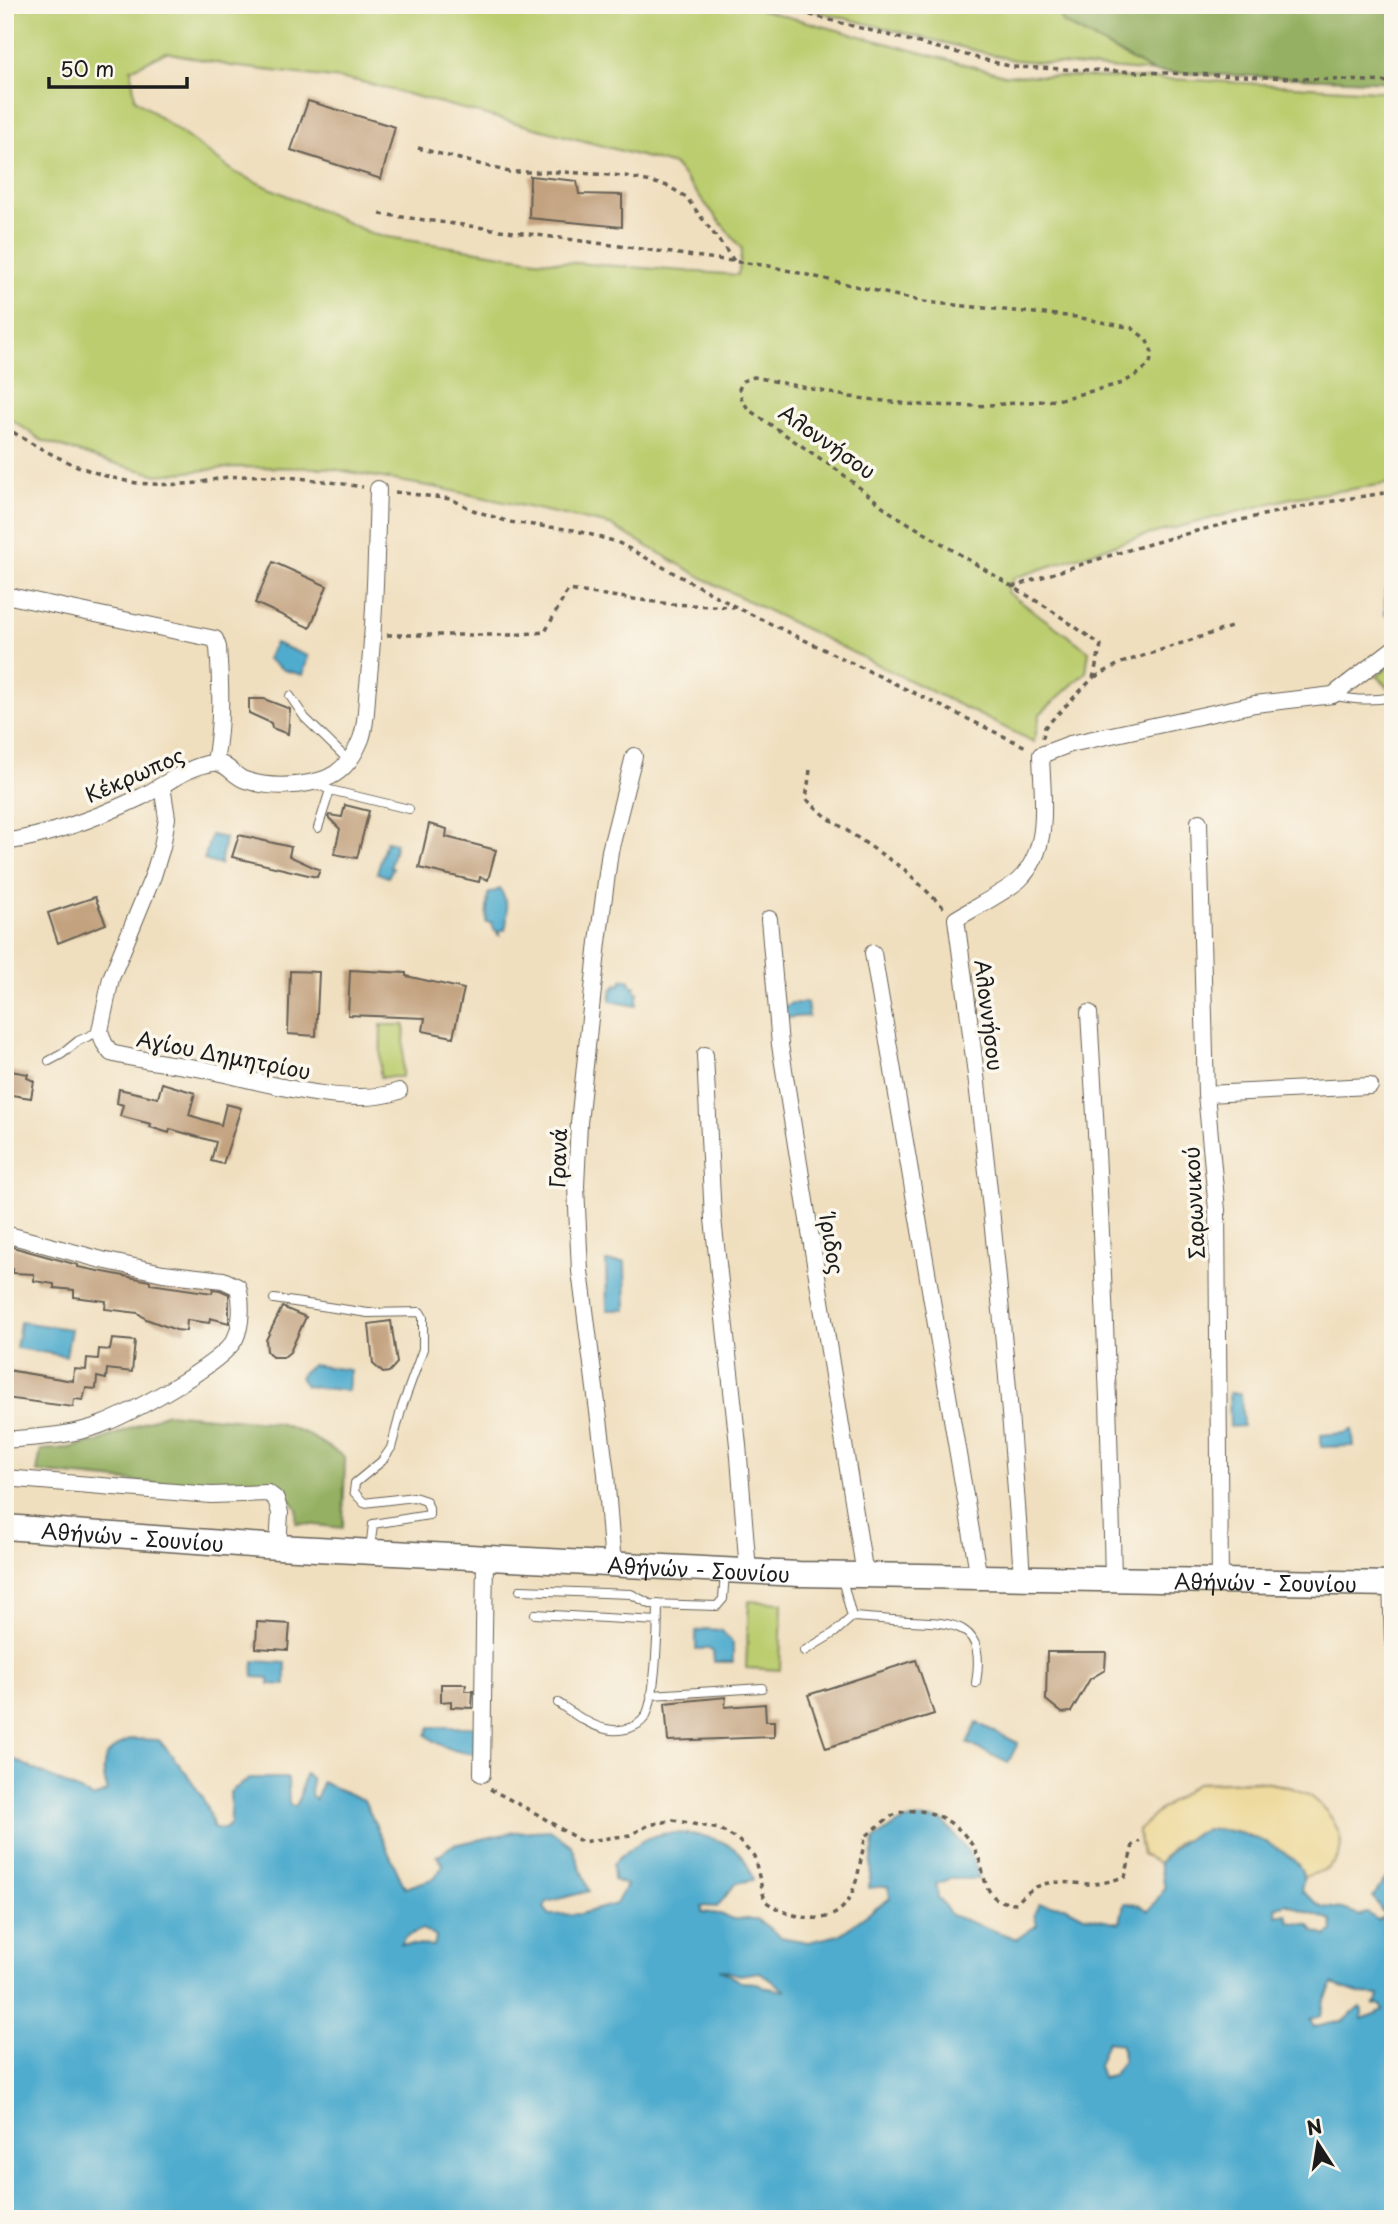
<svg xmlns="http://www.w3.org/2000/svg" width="1398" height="2224" viewBox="0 0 1398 2224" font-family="'Playpen Sans',sans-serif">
  <rect width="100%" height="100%" fill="#fbf7ec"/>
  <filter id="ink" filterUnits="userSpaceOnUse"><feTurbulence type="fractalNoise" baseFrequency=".0143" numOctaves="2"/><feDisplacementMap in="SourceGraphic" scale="14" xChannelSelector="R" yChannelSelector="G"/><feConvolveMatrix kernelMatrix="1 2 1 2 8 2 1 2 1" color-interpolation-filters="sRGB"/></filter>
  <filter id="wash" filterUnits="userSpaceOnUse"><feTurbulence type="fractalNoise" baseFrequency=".00686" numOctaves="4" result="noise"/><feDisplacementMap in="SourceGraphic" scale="28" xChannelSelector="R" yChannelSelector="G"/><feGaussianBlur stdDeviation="1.57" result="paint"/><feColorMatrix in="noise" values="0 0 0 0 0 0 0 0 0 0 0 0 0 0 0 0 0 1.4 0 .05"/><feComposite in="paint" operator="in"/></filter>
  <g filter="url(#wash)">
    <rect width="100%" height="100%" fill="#f0dfbf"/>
    <!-- green -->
    <path fill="#bccd70" stroke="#6c7446" stroke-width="2" fill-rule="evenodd" d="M5 5H744L1005 75 1195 80 1393 92V483L1291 498 1132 539 1014 578 1007 592 1089 651 1086 672 1040 714 1034 742 712 583 610 525 444 489 327 468 235 467 158 475 102 460 41 440 5 415ZM166 52 231 66 358 81 674 165 742 249 738 275 536 260 375 235 236 173 135 99 131 69Z
      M791 5H1058L1062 22 1154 72 1014 60Z
      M1393 662V687L1388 688 1377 676Z
      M381 1025H405L402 1077H380Z
      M749 1601 782 1603 780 1670 746 1668Z"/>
    <!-- forest -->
    <path fill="#95b062" stroke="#58663f" stroke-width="2" d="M1058 5H1393V82L1154 72 1062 22Z
      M167 1413 278 1423 305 1433 345 1457 343 1528 296 1523 297 1509 288 1496 276 1486 259 1483 202 1488 37 1472 41 1450 69 1448 97 1442Z"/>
    <!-- sand -->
    <path fill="#eeda9e" stroke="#857b5d" stroke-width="2" d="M1255 1781C1273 1784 1297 1786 1312 1798 1333 1814 1355 1846 1329 1867 1323 1872 1311 1874 1304 1877L1300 1868 1254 1837 1233 1831 1205 1830 1178 1842 1159 1863 1142 1855 1138 1830 1160 1810 1197 1783Z"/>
    <!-- water -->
    <path fill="#50acce" stroke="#366475" stroke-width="2" fill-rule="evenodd" d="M1393 589V615H1385V590Z
      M275 643 308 656 303 675 284 670 267 659Z
      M211 835 225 838 220 865 204 860Z
      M386 841 396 843 390 867 393 868 388 877 377 873Z
      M500 889C508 902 509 915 505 930H500V935H498L497 931 494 930 492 923 486 922 488 894Z
      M629 979 631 986H635V991L638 992 636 1006 610 1001 612 988H615L616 984 620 985 622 980Z
      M792 1003H807L809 1016 785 1018 784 1007Z
      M606 1262H625L626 1310H607Z
      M20 1322 71 1329 66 1356 16 1348Z
      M312 1365 350 1370 348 1391 306 1386 300 1377 303 1372Z
      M1229 1393H1241L1243 1426 1230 1427Z
      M1352 1429 1354 1446 1321 1447V1435L1345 1433Z
      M705 1629 721 1630 733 1643V1662H714L713 1652 709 1649H696V1631Z
      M254 1661 286 1663V1685L269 1684V1678L253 1677Z
      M977 1723 1018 1743 1008 1763 967 1743Z
      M430 1727H475V1754C455 1752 442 1748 426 1735Z
      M131 1739 159 1740C182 1768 205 1792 214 1828L225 1829 231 1823 230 1792 250 1778H288L289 1804 294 1807 298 1802 305 1774 312 1779 311 1796 316 1800 322 1782 364 1800 405 1888 435 1878 443 1865 437 1856 453 1845 515 1832 550 1830 572 1846 589 1891 547 1902 544 1908 550 1915 580 1914 616 1904 626 1885 614 1880 613 1864C643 1835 661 1828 702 1836 715 1838 732 1844 741 1855 747 1861 750 1871 753 1880L736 1883 717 1907 702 1906V1912L720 1914 733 1919H757L781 1937 808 1942 839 1935 890 1898 888 1886 869 1888 874 1840C902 1818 908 1816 943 1821L967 1850 975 1864 979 1879H949L936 1884 938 1897 951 1915 1017 1939 1037 1925 1034 1914 1039 1904 1065 1906 1084 1916 1120 1923 1124 1903 1139 1905 1149 1911 1165 1888 1159 1863C1172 1849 1184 1837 1203 1831 1227 1823 1297 1848 1303 1875 1304 1880 1302 1886 1301 1891L1323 1907 1343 1909 1360 1915 1367 1913 1378 1920 1385 1916 1373 1897 1393 1868V2219H5V1755L94 1798 107 1791C100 1761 102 1752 131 1739ZM1286 1904 1332 1921 1333 1930 1327 1936 1315 1932 1309 1925 1290 1922 1286 1914 1277 1916 1276 1908ZM422 1929 436 1937 434 1946 400 1944 405 1937ZM719 1969 739 1975 760 1972 786 1991 768 1988 757 1983 741 1982ZM1332 1984 1361 1994 1379 1995 1377 2003 1373 2005 1380 2004 1384 2010 1362 2019V2010L1360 2007 1343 2021 1314 2027 1310 2019 1321 2016 1325 2000ZM1107 2041 1122 2045 1123 2060 1112 2076 1102 2078 1098 2066Z"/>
    <g id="blocks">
      <!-- building -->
      <path fill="#c3a27f" d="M308 101 395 127 381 179 291 150Z
        M530 176 577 181 579 194 622 195V227L529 218Z
        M273 562 327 586 310 628 255 603Z
        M249 699H264L290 709 288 734 272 728 271 723 249 713Z
        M345 805 369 811 357 858 334 854 340 829 328 817 329 815 342 817Z
        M429 824 447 829 446 837 496 850 488 880 480 877 479 882 419 868Z
        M239 835 291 847 289 856 320 870 317 877 232 857Z
        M95 897 106 924 58 943 48 913Z
        M350 970 406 973V976L464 989 453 1037 423 1031 425 1018 348 1015Z
        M290 971 319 972 316 1036 288 1034Z
        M5 1070 28 1074 27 1078 34 1081 31 1098 5 1094Z
        M162 1083 195 1093 189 1115 221 1125 226 1104 241 1108 223 1164 211 1161 216 1142 170 1129 169 1133 150 1127 151 1124 120 1116 123 1105 117 1103 119 1089 158 1098Z
        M5 1245 78 1265V1267L150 1281V1284L212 1293 213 1289 220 1290 229 1294V1323L210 1318 209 1323 187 1320 186 1331 176 1330 146 1319 138 1313 105 1309 106 1301 74 1297V1290L54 1288V1284L34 1281V1274L13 1273V1269L5 1267Z
        M282 1307 306 1317 290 1352 284 1357H272L267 1351 266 1340Z
        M391 1321 397 1363 389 1372 383 1373 373 1364 369 1324Z
        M112 1339 135 1341 132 1372 107 1369 106 1379 97 1377 96 1389 86 1388 83 1400 74 1399 73 1407 5 1398 7 1370 73 1381 74 1369 86 1370 87 1358 98 1359 99 1349 110 1350Z
        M257 1622 290 1624 288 1650 256 1648Z
        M1047 1652H1106L1105 1670 1090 1679 1071 1712 1062 1713 1046 1700Z
        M916 1660 934 1714 826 1748 808 1695Z
        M441 1684H466L465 1691H473L472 1708 451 1707V1701L441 1702Z
        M726 1697 725 1707 765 1704 766 1721H774V1737L668 1741 665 1703Z"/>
    </g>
  </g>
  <g filter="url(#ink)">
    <use href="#blocks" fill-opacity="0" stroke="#666055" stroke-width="2"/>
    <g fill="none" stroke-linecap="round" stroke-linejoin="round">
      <!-- lane casing -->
      <g stroke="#666055" stroke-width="10">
        <path id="lane" d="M1333 695C1354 701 1372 701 1393 697
          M290 696 305 718 350 762
          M317 784 330 790 409 809
          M318 828 330 790
          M49 1061 62 1054 78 1041 100 1031
          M274 1299 368 1313 420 1312 423 1317V1349L402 1407 391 1448 382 1461 355 1483 354 1492 364 1503 414 1497 426 1501 429 1508V1515L373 1524 370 1550
          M842 1579 852 1617
          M520 1590 631 1594 650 1604 717 1606 723 1599 725 1573
          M535 1614 658 1621
          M804 1651 834 1633 852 1617C871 1618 889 1620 907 1621 956 1623 986 1623 976 1683
          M651 1695 762 1688
          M558 1703C573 1713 588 1725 606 1729 619 1732 637 1729 645 1717 656 1700 658 1626 658 1604"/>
      </g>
      <!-- street casing -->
      <g stroke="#666055" stroke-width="18">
        <path id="street" d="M5 595 215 639 218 647C221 686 222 723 215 762
          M162 786 167 818 162 847 153 876 111 978 100 1031 104 1043 111 1053C140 1061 172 1063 202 1069 252 1079 352 1110 399 1091
          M1199 822 1206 1094 1217 1210 1220 1582
          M5 842C51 835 99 817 141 797 164 786 187 766 213 763 226 761 233 776 245 780 269 788 293 787 318 781 340 776 353 759 361 739 367 723 366 702 368 686 375 621 376 555 378 489
          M769 919 780 1045 865 1575
          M873 953 979 1578
          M1089 1013C1101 1202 1109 1390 1113 1580
          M705 1055 713 1219 738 1445 748 1571
          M1206 1094 1370 1086
          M5 1234 102 1260 163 1273 223 1280 238 1287C242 1301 242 1325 235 1339 221 1365 129 1414 100 1425 71 1436 36 1437 5 1440
          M5 1478 211 1495 268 1493 276 1499 280 1513 278 1547
          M613 1565 606 1474 580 1271 576 1186 579 1123 598 942 610 851 634 756
          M1022 1578C1008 1357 986 1138 956 919 972 909 1009 890 1020 879 1052 847 1042 796 1041 755L1070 744 1255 704 1333 695 1393 649
          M1391 1584 1393 1641
          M482 1774 485 1558"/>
      </g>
      <!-- primary casing -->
      <g stroke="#666055" stroke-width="27">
        <g id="primary">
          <path id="s1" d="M5 1527 278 1547 799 1574 1393 1584"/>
        </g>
      </g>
      <!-- path -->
      <path stroke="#666055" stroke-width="3.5" stroke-dasharray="5 5" stroke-linecap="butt" d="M771 5 1013 67 1393 82
        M418 148 509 172H564L625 176 668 186 686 197 735 262
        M380 214 769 266 924 302 1076 317 1132 328 1146 339 1152 352 1150 364 1139 373 1123 383 1057 400 977 406 918 405 850 397 754 377 743 381 739 389 742 400 749 410 840 472 890 512 1048 608 1101 645 1093 678 1045 727 1043 738
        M5 427C45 453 90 476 138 483 158 485 178 485 197 483 208 481 219 478 229 477 275 473 319 480 363 487
        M395 492 451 499 473 510 509 522 574 530 617 542 736 607 1028 748
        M1012 587C1137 545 1262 509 1393 492
        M387 635H510L545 632 568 590 670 604 734 607
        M1095 677 1121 663 1231 627
        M810 770 806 799 827 817 905 870 944 908
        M490 1789 537 1814 582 1842 630 1835 649 1825 673 1820 719 1829 738 1840 754 1856 765 1901C780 1912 793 1916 811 1918 858 1922 857 1869 866 1836 875 1829 885 1819 896 1814 928 1802 964 1825 977 1854 983 1866 983 1884 992 1895 998 1902 1008 1903 1017 1903 1039 1877 1056 1882 1087 1884 1099 1885 1113 1880 1125 1877L1133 1845 1140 1841"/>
      <!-- lane -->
      <use href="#lane" stroke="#fff" stroke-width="8"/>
      <!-- street -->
      <use href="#street" stroke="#fff" stroke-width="16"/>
      <!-- primary -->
      <use href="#primary" stroke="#fff" stroke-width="24"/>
    </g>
  </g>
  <g text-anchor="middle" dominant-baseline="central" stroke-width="7" stroke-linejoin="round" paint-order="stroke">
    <!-- street labels -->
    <g font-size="21" fill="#1c1c1c" stroke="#fbf7ec">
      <text transform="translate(828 441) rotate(35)">Αλοννήσου</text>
      <text transform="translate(134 774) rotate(-24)">Κέκρωπος</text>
      <text transform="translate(990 1015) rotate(83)">Αλοννήσου</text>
      <text transform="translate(224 1054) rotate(11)">Αγίου Δημητρίου</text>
      <text transform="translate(557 1158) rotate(-88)">Γρανά</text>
      <text transform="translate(1193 1203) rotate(-93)">Σαρωνικού</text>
      <text transform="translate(833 1244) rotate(81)">Ίριδος</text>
      <text stroke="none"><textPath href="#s1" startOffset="128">Αθήνών - Σουνίου</textPath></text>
      <text stroke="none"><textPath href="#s1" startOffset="695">Αθήνών - Σουνίου</textPath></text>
      <text stroke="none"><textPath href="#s1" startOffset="1262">Αθήνών - Σουνίου</textPath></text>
    </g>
  </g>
  <!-- margin -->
  <rect width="1398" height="2224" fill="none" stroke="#fbf7ec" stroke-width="28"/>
  <!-- north arrow -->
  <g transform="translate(1318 2144) rotate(348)" stroke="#fbf7ec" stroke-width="5" paint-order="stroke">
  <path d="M0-5L12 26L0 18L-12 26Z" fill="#1c1c1c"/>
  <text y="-10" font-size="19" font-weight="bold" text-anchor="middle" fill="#1c1c1c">N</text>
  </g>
  <!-- scale -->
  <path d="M49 77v10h138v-10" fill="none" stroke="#1c1c1c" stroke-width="3.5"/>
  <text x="60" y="77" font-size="21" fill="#1c1c1c" stroke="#fbf7ec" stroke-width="5" paint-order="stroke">50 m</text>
</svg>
